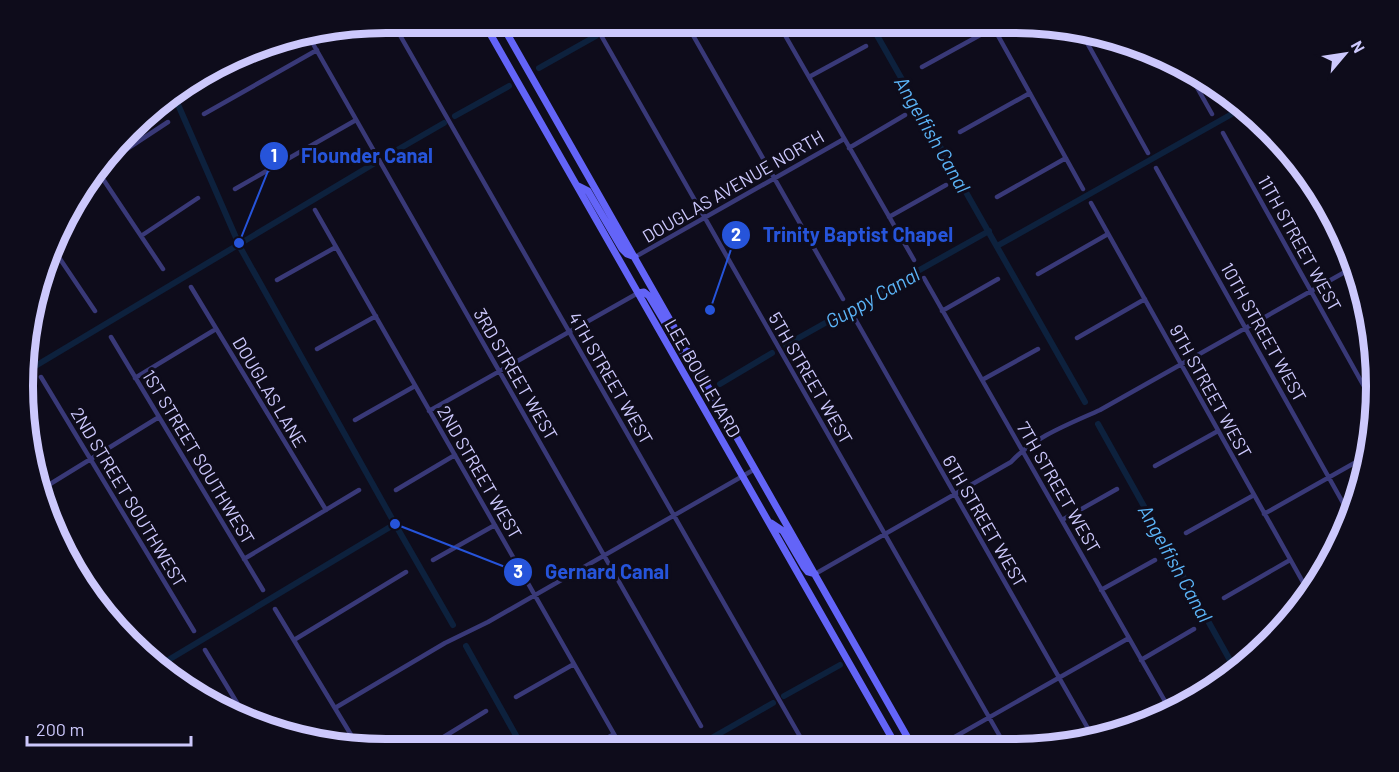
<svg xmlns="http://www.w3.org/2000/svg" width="1399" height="772" viewBox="0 0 1399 772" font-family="Barlow,sans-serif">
  <rect width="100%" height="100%" fill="#0e0c1b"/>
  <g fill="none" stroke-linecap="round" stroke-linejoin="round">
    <!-- canal -->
    <path stroke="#0d213d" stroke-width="6" d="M870 23 1085 402
      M604 31 618 23
      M539 68 596 36
      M173 93 241 249 395 524 453 625
      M455 116 509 86
      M385 157 444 123
      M997 246 1239 110
      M786 345 989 231
      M27 371 375 163
      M720 384 772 353
      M1098 424 1236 671
      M466 646 523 748
      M160 665 395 524
      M784 696 840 665
      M694 748 773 703"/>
    <!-- street -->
    <path stroke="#393978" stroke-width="4.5" d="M393 23 806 747
      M594 23 1006 747
      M686 23 843 299
      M778 23 914 260
      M991 23 1083 189
      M1080 30 1148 153
      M308 35 701 726
      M922 67 993 28
      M1186 68 1212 114
      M809 77 866 46
      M204 114 317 50
      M960 132 1030 93
      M1223 133 1371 399
      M849 148 905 115
      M98 168 168 122
      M1156 168 1347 510
      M97 170 163 269
      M235 189 356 120
      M997 197 1066 158
      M1091 203 1309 593
      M315 210 622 748
      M889 217 946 185
      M141 236 198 198
      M54 250 95 311
      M635 257 844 139
      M1038 274 1108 234
      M924 278 1170 710
      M277 280 336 247
      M191 287 326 510
      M942 311 998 279
      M854 317 1094 739
      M111 337 263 590
      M1077 338 1145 299
      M317 349 376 316
      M41 377 194 631
      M135 378 216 329
      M982 380 1038 349
      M429 411 638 293
      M355 420 415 386
      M1155 466 1218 431
      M42 489 159 417
      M396 490 455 455
      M1264 514 1365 457
      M1062 520 1117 489
      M1186 533 1254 495
      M244 559 359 490
      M433 560 495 525
      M815 574 1011 462C1034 437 1069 424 1100 410L1352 268
      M1101 590 1155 560
      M1224 598 1290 560
      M275 609 359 748
      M294 640 406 572
      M205 650 248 721
      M1141 660 1194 629
      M516 697 574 664
      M335 708 445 643 488 622 755 469
      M937 747 1129 638
      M590 748 614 734
      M424 749 486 711"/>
    <!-- secondary -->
    <path stroke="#6364f8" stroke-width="7" d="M484 23 897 747
      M501 23 913 747
      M578 186 588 191 622 249 627 254 635 257
      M638 293 644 292 649 296 686 358 693 362
      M771 523 783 531 804 567 808 572 815 574"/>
  </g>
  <g text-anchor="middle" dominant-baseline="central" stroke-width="6" stroke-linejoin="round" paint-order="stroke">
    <!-- street labels -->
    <g font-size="18" fill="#ccc8fc" stroke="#0e0c1b">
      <text transform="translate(733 186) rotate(-30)">DOUGLAS AVENUE NORTH</text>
      <text transform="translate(1300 243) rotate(61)">11TH STREET WEST</text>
      <text transform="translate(1264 332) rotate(61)">10TH STREET WEST</text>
      <text transform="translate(516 374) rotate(60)">3RD STREET WEST</text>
      <text transform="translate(611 378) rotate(60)">4TH STREET WEST</text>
      <text transform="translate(703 378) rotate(60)">LEE BOULEVARD</text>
      <text transform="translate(811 378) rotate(60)">5TH STREET WEST</text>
      <text transform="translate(1211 391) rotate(61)">9TH STREET WEST</text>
      <text transform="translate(270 392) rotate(59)">DOUGLAS LANE</text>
      <text transform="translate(199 457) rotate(59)">1ST STREET SOUTHWEST</text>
      <text transform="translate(480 472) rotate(60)">2ND STREET WEST</text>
      <text transform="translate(1059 487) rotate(60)">7TH STREET WEST</text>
      <text transform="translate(129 497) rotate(59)">2ND STREET SOUTHWEST</text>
      <text transform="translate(985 521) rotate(60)">6TH STREET WEST</text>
    </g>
    <!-- water labels -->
    <g font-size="20" font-style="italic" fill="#5bb4f7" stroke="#0e0c1b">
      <text transform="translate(933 134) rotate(60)">Angelfish Canal</text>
      <text transform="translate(872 297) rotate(-29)">Guppy Canal</text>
      <text transform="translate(1176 563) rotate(61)">Angelfish Canal</text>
    </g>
  </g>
  <!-- crop -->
  <path d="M0 0H1399V772H0ZM386 33H1013A353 353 0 0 1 1366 386V386A353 353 0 0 1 1013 739H386A353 353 0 0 1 33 386V386A353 353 0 0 1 386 33Z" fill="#0e0c1b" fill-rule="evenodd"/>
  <path fill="none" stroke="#ccc8fc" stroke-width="8" d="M386 33H1013A353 353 0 0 1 1366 386V386A353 353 0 0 1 1013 739H386A353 353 0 0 1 33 386V386A353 353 0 0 1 386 33Z"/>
  <!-- callouts -->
  <path fill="none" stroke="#2654da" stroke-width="2" d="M239 243L274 156M710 310L736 235M395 524L518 572"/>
  <g fill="#2654da" stroke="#0e0c1b" stroke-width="2">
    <circle cx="239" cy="243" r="6"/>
    <circle cx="710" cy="310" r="6"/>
    <circle cx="395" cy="524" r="6"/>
    <circle cx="274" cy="156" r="15"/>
    <circle cx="736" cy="235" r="15"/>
    <circle cx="518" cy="572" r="15"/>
  </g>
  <g font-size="18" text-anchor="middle" font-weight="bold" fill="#fff">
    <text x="274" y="162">1</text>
    <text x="736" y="241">2</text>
    <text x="518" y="578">3</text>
  </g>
  <g font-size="20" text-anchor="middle" font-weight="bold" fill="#2654da" stroke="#0e0c1b" stroke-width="6" stroke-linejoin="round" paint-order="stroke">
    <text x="367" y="163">Flounder Canal</text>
    <text x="858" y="242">Trinity Baptist Chapel</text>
    <text x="607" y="579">Gernard Canal</text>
  </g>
  <!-- north arrow -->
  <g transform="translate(1345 54) rotate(61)" stroke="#0e0c1b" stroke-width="4.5" paint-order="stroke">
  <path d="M0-4.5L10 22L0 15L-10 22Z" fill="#ccc8fc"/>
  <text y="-9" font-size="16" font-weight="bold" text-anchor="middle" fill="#ccc8fc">N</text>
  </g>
  <!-- scale -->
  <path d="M27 736v9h164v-9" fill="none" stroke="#ccc8fc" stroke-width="3"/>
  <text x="36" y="736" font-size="18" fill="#ccc8fc" stroke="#0e0c1b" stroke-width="4.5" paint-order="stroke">200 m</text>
</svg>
